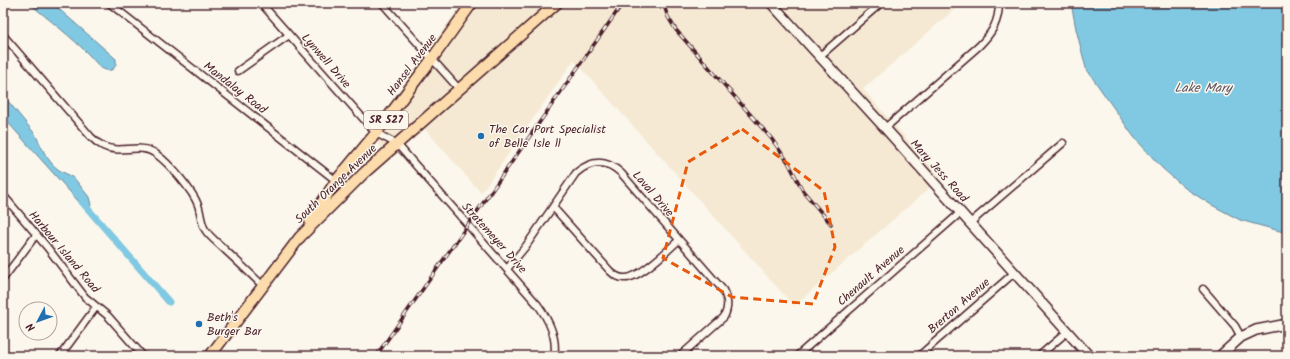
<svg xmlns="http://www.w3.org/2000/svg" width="1290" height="359" viewBox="0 0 1290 359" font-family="Kalam,sans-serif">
  <rect width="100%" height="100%" fill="#fbf7ec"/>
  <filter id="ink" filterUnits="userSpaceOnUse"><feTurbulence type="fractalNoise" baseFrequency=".025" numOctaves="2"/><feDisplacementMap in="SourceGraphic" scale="8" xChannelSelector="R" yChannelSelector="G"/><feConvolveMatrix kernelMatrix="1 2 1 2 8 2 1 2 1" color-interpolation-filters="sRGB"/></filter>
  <g filter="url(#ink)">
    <!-- built -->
    <path fill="#f5e9d3" d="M462 3H957V7L863 89 941 178 794 306 574 60 481 193 425 129 391 159 368 132 422 60Z"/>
    <!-- water -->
    <path fill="#81c9e2" stroke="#6b8599" d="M29 3H52L116 59C117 65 114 72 106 70 100 69 95 61 90 56 72 37 49 20 29 3Z
      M1071 3H1287V233L1240 220 1210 204 1185 188 1162 168 1134 137 1094 80 1086 68 1076 29Z
      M3 95 35 134 46 156 53 165 59 170 74 178 89 197 91 205 88 209 84 207 79 202 3 117Z"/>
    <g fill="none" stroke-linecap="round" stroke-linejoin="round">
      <!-- canal -->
      <path stroke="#81c9e2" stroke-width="7" d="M82 202 169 302"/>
      <!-- street casing -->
      <g stroke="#4a1f2b" stroke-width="9">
        <path id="street" d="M109 3 348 190
          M261 3 376 133 397 144 538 305C548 319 558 337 554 356
          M382 3 459 89
          M3 35 91 137C95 141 99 144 103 146 120 155 140 142 156 154 169 163 193 191 198 205 201 213 201 225 206 231 210 237 218 243 223 248 237 261 250 273 263 286
          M820 56 881 3
          M238 71 289 35
          M885 128 979 46C992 33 999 22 999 3
          M3 195 47 247 85 297 108 316 143 356
          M553 207 610 271C614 275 618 278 624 278 638 280 668 250 679 240
          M970 223 1063 143
          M507 269 526 246 576 173C591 160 606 159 621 173L723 290C728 300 729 307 724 317L680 356
          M3 279 36 235
          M1203 289 1235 326 1241 337
          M60 356 96 307
          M797 356 960 213
          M919 356 1014 273
          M1039 356 1067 332"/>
      </g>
      <!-- secondary casing -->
      <g stroke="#4a1f2b" stroke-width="12">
        <path id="secondary" d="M771 3 885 128 1089 356
          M1220 356 1241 337 1256 330 1287 324"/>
      </g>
      <!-- primary casing -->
      <g stroke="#4a1f2b" stroke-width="13">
        <path id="primary" d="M310 221 336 181 376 133 432 59 472 3
          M210 356 300 237 364 173 557 3"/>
      </g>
      <!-- street -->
      <use href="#street" stroke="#fbf7ec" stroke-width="6"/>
      <!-- secondary -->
      <use href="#secondary" stroke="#fbf7ec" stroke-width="9"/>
      <!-- primary -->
      <use href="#primary" stroke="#fcdcac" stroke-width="10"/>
      <!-- rail casing -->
      <g stroke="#4a1f2b" stroke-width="3.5">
        <path id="rail" d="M663 3 668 17 676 30 771 138 788 162 803 191 831 224
          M376 356 623 3"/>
      </g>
      <!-- rail -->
      <use href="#rail" stroke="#fbf7ec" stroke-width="2" stroke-dasharray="6" stroke-linecap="butt"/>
    </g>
  </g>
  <!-- marked area -->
  <path fill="none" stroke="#e8590c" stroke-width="3" stroke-dasharray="8 5" stroke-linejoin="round" d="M742 129 824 191 835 247 813 304 732 297 663 258 688 162Z"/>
  <!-- markers -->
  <g fill="#1f6fb2" stroke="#fbf7ec" stroke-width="1.5">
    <circle cx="481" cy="136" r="4"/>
    <circle cx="199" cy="324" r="4"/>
  </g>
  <g text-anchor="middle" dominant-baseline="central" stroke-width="3" stroke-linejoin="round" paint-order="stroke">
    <!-- shield labels -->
    <rect fill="#fbf7ec" stroke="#7f6065" stroke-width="1" x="364" y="111" width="44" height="18" rx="3"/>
    <g font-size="11" font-weight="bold" fill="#4a1f2b">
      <text x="386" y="120">SR 527</text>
    </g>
    <!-- street labels -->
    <g font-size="12" fill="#4a1f2b" stroke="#fbf7ec">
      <text transform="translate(326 61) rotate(49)">Lynwell Drive</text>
      <text transform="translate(412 65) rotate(-53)">Hansel Avenue</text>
      <text transform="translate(235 88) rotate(38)">Mandalay Road</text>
      <text transform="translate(939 171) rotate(48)">Mary Jess Road</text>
      <text transform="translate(336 184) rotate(-44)">South Orange Avenue</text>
      <text transform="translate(653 194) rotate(49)">Laval Drive</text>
      <text transform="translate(494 238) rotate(48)">Stratemeyer Drive</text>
      <text transform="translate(64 252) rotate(50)">Harbour Island Road</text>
      <text transform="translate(871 276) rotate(-41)">Chenault Avenue</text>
      <text transform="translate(959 306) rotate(-41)">Brerton Avenue</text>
    </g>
    <!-- poi labels -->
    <g font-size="12" fill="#4a1f2b" stroke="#fbf7ec" text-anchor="start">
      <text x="489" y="129">The Car Port Specialist<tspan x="489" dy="14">of Belle Isle ll</tspan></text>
      <text x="207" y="317">Beth's<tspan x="207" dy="14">Burger Bar</tspan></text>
    </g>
    <!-- water labels -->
    <g font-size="13" font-style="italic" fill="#5a5262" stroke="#fbf7ec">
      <text x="1203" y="88">Lake Mary</text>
    </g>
  </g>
  <!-- margin -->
  <rect width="1290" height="359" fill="none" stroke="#fbf7ec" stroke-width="16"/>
  <rect x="8" y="8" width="1274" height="343" fill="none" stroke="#4a1f2b" stroke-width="1.5" filter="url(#ink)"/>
  <!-- north arrow -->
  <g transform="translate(38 321) rotate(229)"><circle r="19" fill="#fbf7ec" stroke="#b4a19f"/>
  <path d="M0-3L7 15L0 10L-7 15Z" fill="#1f6fb2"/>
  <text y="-6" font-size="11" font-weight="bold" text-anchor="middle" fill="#4a1f2b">N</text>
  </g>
</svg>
